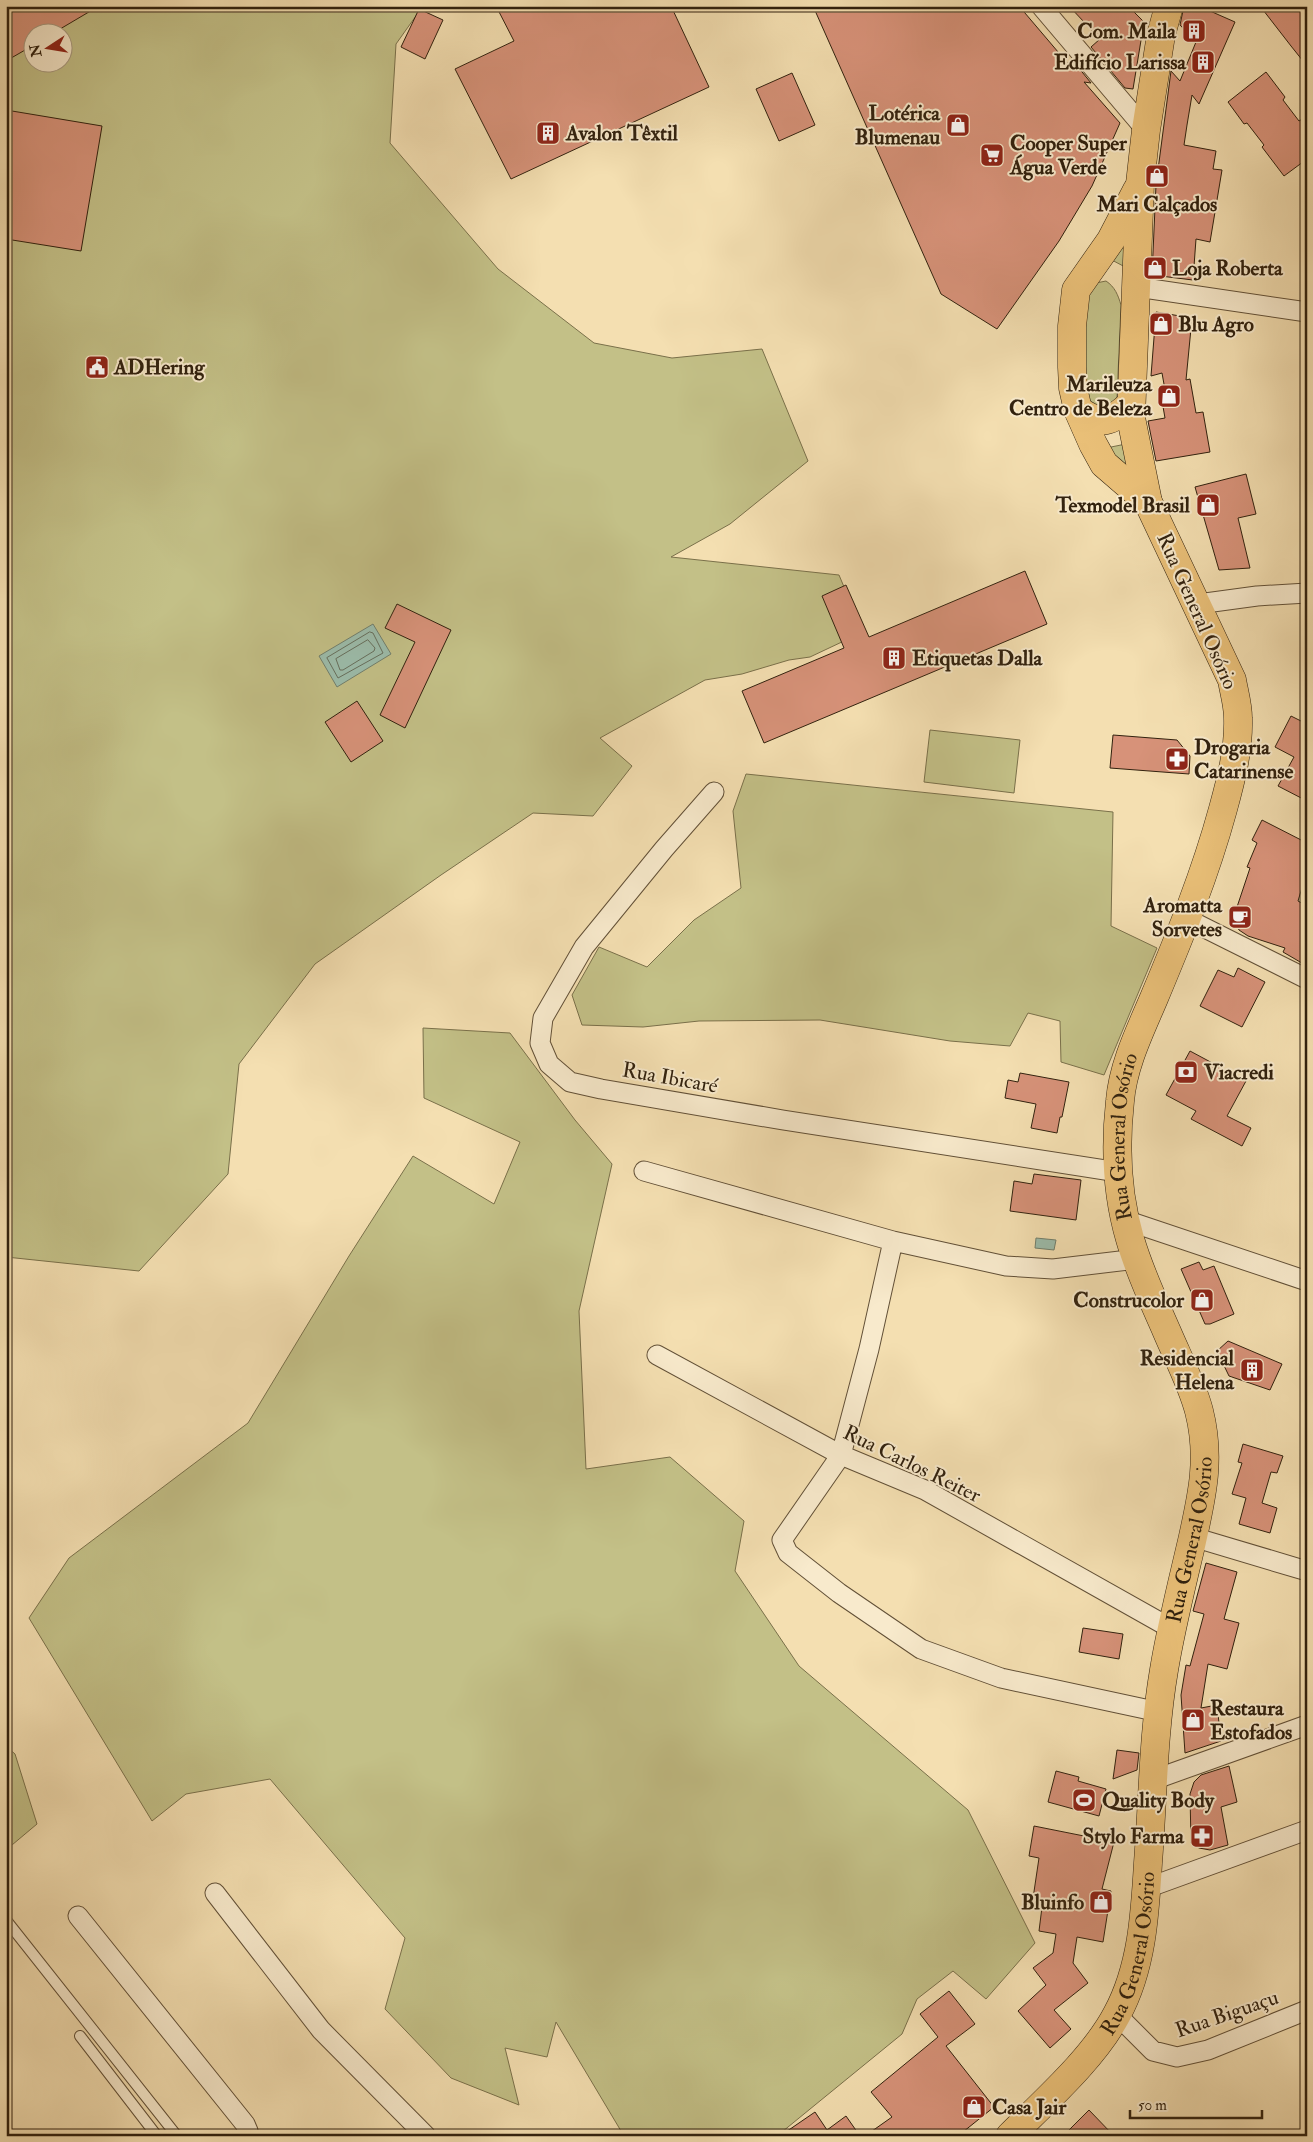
<svg xmlns="http://www.w3.org/2000/svg" width="1313" height="2142" viewBox="0 0 1313 2142" font-family="'IM FELL Double Pica',serif">
  <rect width="100%" height="100%" fill="#f4dfb1"/>
  <filter id="stains"><feTurbulence type="fractalNoise" baseFrequency=".004" numOctaves="4"/><feColorMatrix values="0 0 0 0 .2 0 0 0 0 .09 0 0 0 0 .02 0 0 0 .5 -.17"/></filter>
  <radialGradient id="worn" r=".72"><stop offset=".6" stop-color="#630" stop-opacity="0"/><stop offset="1" stop-color="#630" stop-opacity=".3"/></radialGradient>
  <!-- green -->
  <path fill="#c3c087" stroke="#7a704a" fill-rule="evenodd" d="M6 6H423L396 44 390 143 498 269 594 343 672 358 762 349 808 461 730 524 671 557 839 575 863 632 810 657 789 660 742 674 705 680 600 738 632 766 593 816 533 813 441 875 315 964 239 1064 228 1174 139 1271 6 1257ZM32 32H62V62H32Z
    M1131 222 1127 268 1108 258Z
    M1106 281C1115 287 1118 295 1121 305L1117 397 1112 405 1096 409 1083 398V304L1091 284Z
    M1126 444 1134 481 1106 448Z
    M930 730 1020 740 1014 793 924 782Z
    M746 774 1113 812 1111 926 1157 948 1104 1075 1061 1062 1060 1021 1028 1013 1010 1046 950 1041 820 1020 699 1021 643 1027 582 1025 572 995 599 947 647 967 694 920 741 888 733 811Z
    M423 1028 510 1033 575 1120 612 1164 579 1311 586 1469 670 1457 744 1521 735 1571 799 1666 968 1810 1035 1943 986 1999 953 1971 917 1999 902 2034 777 2136H624L556 2022 547 2057 505 2048 519 2105 451 2078 385 2009 405 1938 270 1779 186 1794 152 1821 29 1618 69 1558 248 1423 349 1256 413 1156 494 1204 520 1142 424 1098Z
    M6 1746 15 1754 37 1824 6 1850Z"/>
  <!-- water -->
  <path fill="#9cbdac" stroke="#717f6d" d="M373 624 391 654 337 687 319 656Z
    M1036 1238 1056 1240 1054 1250 1035 1248Z"/>
  <g fill="none" stroke-linecap="round" stroke-linejoin="round">
    <!-- shore -->
    <path stroke="#666f5d" stroke-width="1" d="M370 632 373 633 383 653 338 678 327 658Z
      M368 640 375 648 374 651 343 670H340L336 659Z"/>
  </g>
  <!-- building -->
  <path fill="#d79279" stroke="#31210e" d="M6 6H99L55 32H32V46L6 61Z
    M496 6H671L709 87 511 179 455 69 514 41Z
    M813 6H1019L1070 66 1074 62 1091 83 1084 82 1120 123 1092 186 1059 241 997 329 941 294Z
    M1069 6H1128L1144 22 1133 89 1125 88 1091 47 1100 39Z
    M1184 6H1211L1210 11 1235 22 1199 104 1192 95 1187 125 1184 145 1216 151 1213 169 1222 170 1210 242 1196 239 1193 280 1152 275 1156 185 1171 71 1180 81 1196 42 1180 25Z
    M1260 6H1307V66L1291 46Z
    M419 9 443 20 425 59 401 47Z
    M1266 72 1285 97 1283 100 1299 121 1307 116V159L1284 176 1262 147 1264 145 1247 123 1244 124 1228 102Z
    M792 73 815 125 779 141 756 89Z
    M6 110 102 126 81 251 6 239Z
    M1156 312 1192 318 1186 380 1190 379 1196 413 1203 412 1210 452 1156 461 1148 421 1165 418 1162 401H1167L1162 373 1151 376Z
    M1246 474 1256 514 1238 518 1250 568 1219 570 1195 487Z
    M1025 571 1047 624 764 743 742 691 844 648 822 596 846 585 869 637Z
    M397 604 451 630 405 728 380 715 415 642 385 628Z
    M357 701 383 741 351 762 325 722Z
    M1291 716 1307 724V801L1278 786 1294 757 1275 747Z
    M1113 735 1177 740 1190 756 1189 774 1110 768Z
    M1262 820 1307 843V871L1298 901 1307 906V966L1283 952 1285 948 1248 936 1239 930 1236 923 1234 916 1250 868 1247 867 1257 843 1252 840Z
    M1238 968 1265 982 1242 1027 1200 1006 1218 970 1234 977Z
    M1190 1051 1246 1081 1227 1116 1251 1128 1242 1146 1191 1119 1196 1111 1166 1095Z
    M1020 1073 1069 1082 1062 1117H1060L1057 1133 1031 1128 1036 1104 1005 1098 1008 1080 1018 1082Z
    M1034 1174 1081 1180 1076 1220 1010 1211 1014 1181 1032 1184Z
    M1199 1262 1203 1270 1214 1266 1234 1314 1210 1324H1205L1181 1269Z
    M1228 1341 1282 1364 1270 1390 1229 1376 1217 1351Z
    M1243 1444 1283 1456 1277 1473 1271 1472 1262 1503 1277 1508 1270 1533 1239 1524 1246 1498 1232 1494 1242 1463 1238 1462Z
    M1206 1563 1237 1572 1224 1619 1239 1623 1227 1669 1208 1664 1201 1708 1217 1705 1221 1741 1185 1753 1181 1695 1186 1665 1190 1666 1204 1614 1193 1611Z
    M1083 1628 1123 1634 1119 1659 1079 1652Z
    M1117 1750 1139 1753 1137 1770 1113 1779Z
    M1229 1766 1237 1802 1221 1807 1228 1845 1210 1850 1199 1848 1191 1843 1190 1794 1194 1782 1201 1775Z
    M1056 1771 1079 1777 1078 1781 1106 1789 1099 1816 1048 1802Z
    M1034 1826 1114 1842 1102 1889 1111 1891 1103 1942 1077 1937 1073 1963 1088 1983 1054 2010 1071 2029 1050 2048 1018 2011 1046 1985 1033 1968 1053 1953 1056 1934 1039 1931 1042 1907 1032 1905 1039 1858 1029 1856Z
    M949 1991 975 2024 946 2046 994 2107 958 2136H865L892 2117 871 2092 938 2037 920 2014Z
    M1089 2110 1114 2136H1063Z
    M815 2112 827 2130 846 2116 860 2136H780Z"/>
  <g fill="none" stroke-linecap="round" stroke-linejoin="round">
    <!-- lane casing -->
    <g stroke="#625037" stroke-width="12">
      <path id="lane" d="M6 1920 177 2136
        M80 2036 157 2136"/>
    </g>
    <!-- street casing -->
    <g stroke="#625037" stroke-width="21">
      <path id="street" d="M1041 6 1146 130
        M1137 287 1307 312
        M1198 604 1257 596 1307 593
        M714 792 664 849 584 947 543 1018 540 1043 549 1064 570 1082 601 1089 783 1120 1118 1172
        M1187 919 1307 979
        M644 1171 893 1241 1006 1266 1053 1269 1137 1259
        M1125 1220 1307 1281
        M893 1241 869 1349 841 1455 782 1540 788 1553 839 1593 921 1649 1001 1678 1159 1712
        M657 1355 841 1455 925 1490 1172 1629
        M1193 1537 1307 1571
        M1153 1780 1307 1725
        M1147 1888 1307 1830
        M215 1893 321 2030 426 2136
        M78 1916 245 2124 248 2131 247 2136
        M1117 2015 1153 2051 1177 2057 1208 2050 1307 2010"/>
    </g>
    <!-- primary casing -->
    <g stroke="#31210e" stroke-width="29">
      <g id="primary">
        <path d="M1137 190 1111 240 1076 290 1072 326V367L1073 388 1078 410 1093 444 1104 464 1148 502"/>
        <path d="M1078 410C1101 426 1110 423 1130 405"/>
        <path id="s1" d="M1010 2136C1045 2101 1094 2058 1117 2014 1142 1968 1145 1914 1148 1863 1153 1799 1153 1734 1164 1670 1171 1627 1182 1584 1192 1541 1202 1496 1211 1458 1199 1411 1192 1384 1178 1358 1167 1332 1154 1302 1139 1271 1130 1239 1117 1195 1115 1146 1120 1101 1123 1065 1140 1031 1154 998 1180 936 1205 875 1223 809 1231 780 1239 749 1238 718 1238 705 1234 692 1232 680L1148 502 1131 418 1140 184 1146 130 1161 35 1169 6"/>
      </g>
    </g>
    <!-- lane -->
    <use href="#lane" stroke="#f8eacc" stroke-width="10"/>
    <!-- street -->
    <use href="#street" stroke="#f8eacc" stroke-width="19"/>
    <!-- primary -->
    <use href="#primary" stroke="#eac078" stroke-width="28"/>
  </g>
  <!-- icons -->
  <defs>
    <g id="building-square" transform="scale(1.25)"><rect x="-9" y="-9" width="18" height="18" rx="4" fill="#8f2418" stroke="#f8eacc"/><path d="M-4-6H4V6H1V3H-1V6H-4ZM-2.5-4.3h1.7v1.8h-1.7ZM.8-4.3h1.7v1.8H.8ZM-2.5-1h1.7V.8h-1.7ZM.8-1h1.7V.8H.8Z" fill="#fff"/></g>
    <g id="shop-square" transform="scale(1.25)"><rect x="-9" y="-9" width="18" height="18" rx="4" fill="#8f2418" stroke="#f8eacc"/><path d="M-5-2.5h2.3a2.7 3.5 0 0 1 5.4 0H5L5.5 6h-11ZM-1.5-2.5h3a1.5 2.3 0 0 0-3 0Z" fill="#fff"/></g>
    <g id="supermarket-square" transform="scale(1.25)"><rect x="-9" y="-9" width="18" height="18" rx="4" fill="#8f2418" stroke="#f8eacc"/><path d="M-6-5.5h2.5l.6 2H6L4.5 2H-2.5L-4.4-4H-6ZM-1.5 3.2a1.3 1.3 0 1 0 .1 0ZM3 3.2a1.3 1.3 0 1 0 .1 0Z" fill="#fff"/></g>
    <g id="civic-square" transform="scale(1.25)"><rect x="-9" y="-9" width="18" height="18" rx="4" fill="#8f2418" stroke="#f8eacc"/><path d="M-.6-6.5H3V-4.5H.6V-3L4-1V1h2V6H-6V1h2V-1L-.6-3ZM-1.2 2.5V6h2.4V2.5Z" fill="#fff"/></g>
    <g id="pharmacy-square" transform="scale(1.25)"><rect x="-9" y="-9" width="18" height="18" rx="4" fill="#8f2418" stroke="#f8eacc"/><path d="M-2-6h4v4h4v4h-4v4h-4v-4h-4v-4h4Z" fill="#fff"/></g>
    <g id="cafe-square" transform="scale(1.25)"><rect x="-9" y="-9" width="18" height="18" rx="4" fill="#8f2418" stroke="#f8eacc"/><path d="M-5.5-4.5H6V0H3Q3 3.5 0 3.5H-2.5Q-5.5 3.5-5.5 0ZM3-3.2v2h1.7v-2ZM-6 4.5H4V6H-6Z" fill="#fff"/></g>
    <g id="bank-square" transform="scale(1.25)"><rect x="-9" y="-9" width="18" height="18" rx="4" fill="#8f2418" stroke="#f8eacc"/><path d="M-6-4H6V4H-6ZM0-2.3a2.3 2.3 0 1 0 0 4.6a2.3 2.3 0 1 0 0-4.6Z" fill="#fff"/></g>
    <g id="stadium-square" transform="scale(1.25)"><rect x="-9" y="-9" width="18" height="18" rx="4" fill="#8f2418" stroke="#f8eacc"/><path d="M0-5a6.5 5 0 1 0 0 10a6.5 5 0 1 0 0-10ZM-3.5-1.8h7v3.6h-7Z" fill="#fff"/></g>
  </defs>
  <g fill-rule="evenodd">
    <use href="#building-square" x="1194" y="31"/>
    <use href="#building-square" x="1203" y="62"/>
    <use href="#shop-square" x="958" y="125"/>
    <use href="#building-square" x="548" y="133"/>
    <use href="#supermarket-square" x="992" y="155"/>
    <use href="#shop-square" x="1157" y="176"/>
    <use href="#shop-square" x="1155" y="268"/>
    <use href="#shop-square" x="1161" y="324"/>
    <use href="#civic-square" x="97" y="367"/>
    <use href="#shop-square" x="1169" y="396"/>
    <use href="#shop-square" x="1208" y="505"/>
    <use href="#building-square" x="894" y="658"/>
    <use href="#pharmacy-square" x="1177" y="759"/>
    <use href="#cafe-square" x="1240" y="917"/>
    <use href="#bank-square" x="1186" y="1072"/>
    <use href="#shop-square" x="1202" y="1300"/>
    <use href="#building-square" x="1252" y="1370"/>
    <use href="#shop-square" x="1193" y="1720"/>
    <use href="#stadium-square" x="1084" y="1800"/>
    <use href="#pharmacy-square" x="1202" y="1836"/>
    <use href="#shop-square" x="1101" y="1902"/>
    <use href="#shop-square" x="974" y="2107"/>
  </g>
  <g text-anchor="middle" dominant-baseline="central" stroke-width="4" stroke-linejoin="round" paint-order="stroke">
    <!-- poi labels -->
    <g font-size="21" font-weight="bold" fill="#31210e" stroke="#f8eacc" text-anchor="start">
      <text x="1176" y="31" text-anchor="end">Com. Maila</text>
      <text x="1186" y="62" text-anchor="end">Edifício Larissa</text>
      <text x="940" y="113" text-anchor="end">Lotérica<tspan x="940" dy="24">Blumenau</tspan></text>
      <text x="566" y="133">Avalon Têxtil</text>
      <text x="1010" y="143">Cooper Super<tspan x="1010" dy="24">Água Verde</tspan></text>
      <text x="1157" y="204" text-anchor="middle">Mari Calçados</text>
      <text x="1172" y="268">Loja Roberta</text>
      <text x="1178" y="324">Blu Agro</text>
      <text x="114" y="367">ADHering</text>
      <text x="1152" y="384" text-anchor="end">Marileuza<tspan x="1152" dy="24">Centro de Beleza</tspan></text>
      <text x="1190" y="505" text-anchor="end">Texmodel Brasil</text>
      <text x="912" y="658">Etiquetas Dalla</text>
      <text x="1194" y="747">Drogaria<tspan x="1194" dy="24">Catarinense</tspan></text>
      <text x="1222" y="905" text-anchor="end">Aromatta<tspan x="1222" dy="24">Sorvetes</tspan></text>
      <text x="1204" y="1072">Viacredi</text>
      <text x="1184" y="1300" text-anchor="end">Construcolor</text>
      <text x="1234" y="1358" text-anchor="end">Residencial<tspan x="1234" dy="24">Helena</tspan></text>
      <text x="1210" y="1708">Restaura<tspan x="1210" dy="24">Estofados</tspan></text>
      <text x="1102" y="1800">Quality Body</text>
      <text x="1184" y="1836" text-anchor="end">Stylo Farma</text>
      <text x="1084" y="1902" text-anchor="end">Bluinfo</text>
      <text x="992" y="2107">Casa Jair</text>
    </g>
    <!-- street labels -->
    <g font-size="21" fill="#31210e" stroke="#f8eacc">
      <text transform="translate(1197 611) rotate(66)">Rua General Osório</text>
      <text transform="translate(670 1078) rotate(10)">Rua Ibicaré</text>
      <text stroke="none"><textPath href="#s1" startOffset="1065">Rua General Osório</textPath></text>
      <text transform="translate(912 1464) rotate(26)">Rua Carlos Reiter</text>
      <text stroke="none"><textPath href="#s1" startOffset="645">Rua General Osório</textPath></text>
      <text stroke="none"><textPath href="#s1" startOffset="225">Rua General Osório</textPath></text>
      <text transform="translate(1227 2014) rotate(-19)">Rua Biguaçu</text>
    </g>
  </g>
  <!-- margin -->
  <rect width="1313" height="2142" fill="none" stroke="#f4dfb1" stroke-width="25"/>
  <rect x="8" y="8" width="1298" height="2127" fill="none" stroke="#31210e" stroke-width="2.5"/>
  <rect x="12" y="12" width="1288" height="2117" fill="none" stroke="#31210e"/>
  <!-- north arrow -->
  <g transform="translate(48 48) rotate(258)"><circle r="24" fill="#f8eacc" stroke="#a89a80"/>
  <path d="M0-4L9 19L0 12L-9 19Z" fill="#8f2418"/>
  <text y="-8" font-size="14" font-weight="bold" text-anchor="middle" fill="#31210e">N</text>
  </g>
  <!-- scale -->
  <path d="M1130 2110v8h132v-8" fill="none" stroke="#31210e" stroke-width="2.5"/>
  <text x="1138" y="2110" font-size="15" fill="#31210e" stroke="#f8eacc" stroke-width="4" paint-order="stroke">50 m</text>
  <rect width="100%" height="100%" filter="url(#stains)"/>
  <rect width="100%" height="100%" fill="url(#worn)"/>
</svg>
